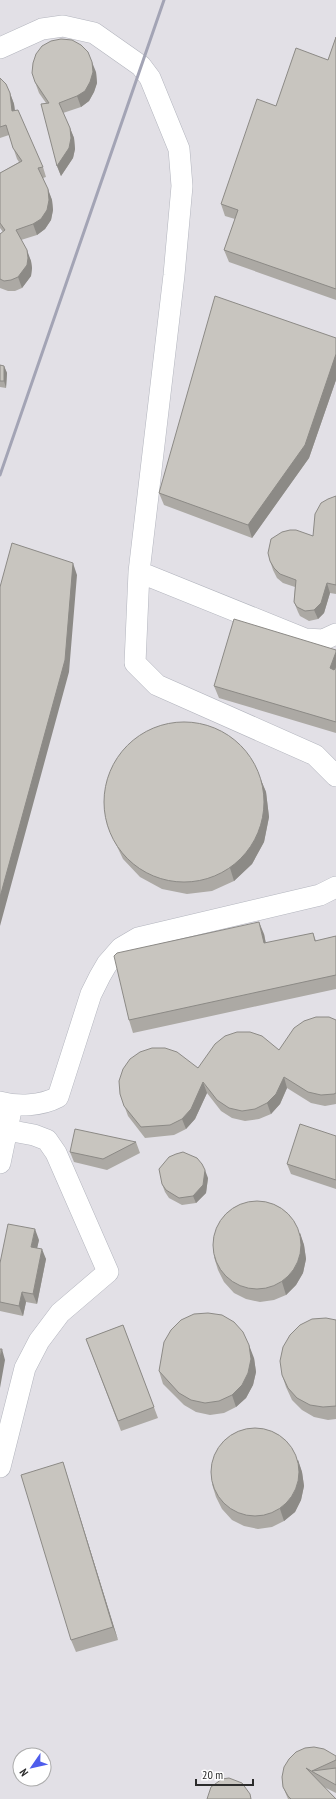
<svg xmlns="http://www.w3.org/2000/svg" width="336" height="1799" viewBox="0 0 336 1799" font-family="'PT Sans Narrow',sans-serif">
  <rect width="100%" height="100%" fill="#ede8e0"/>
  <!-- industrial -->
  <path fill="#e2e0e6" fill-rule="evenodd" d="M0 0H336V1799H0ZM20 1755H44V1779H20Z"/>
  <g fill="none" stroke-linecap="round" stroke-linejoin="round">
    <!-- minor casing -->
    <g stroke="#b3b5be" stroke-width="22">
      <path id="minor" d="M0 48 42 29 63 26 94 33 141 66 150 78 179 149 182 186 174 275 139 572 135 663 157 685 315 755 336 776
        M139 572 305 639 323 640 336 634
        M0 1102C18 1107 41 1106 58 1097L91 994 100 976 107 964 121 948 138 938 320 895 336 887
        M0 1163 10 1115
        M0 1467 25 1368 39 1341 60 1313 108 1272 56 1153 47 1140 34 1135 7 1130"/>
    </g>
    <!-- minor -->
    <use href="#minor" stroke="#fff" stroke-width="21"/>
    <!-- rail -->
    <path stroke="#a3a4b5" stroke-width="3" d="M0 475 164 0"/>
  </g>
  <!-- wall -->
  <path fill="#aca9a4" d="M336 37V300L229 262 224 250 235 219 225 216 221 204 276 106 328 60Z
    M96 72 97 83 94 92 89 101 81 107 63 113 70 128 74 138 75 149 73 158 61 176 57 166 46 103 39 93 35 82Z
    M0 78 10 93 14 104 15 110 43 167 46 177 43 178 52 200 53 210 51 220 45 229 37 235 21 240 31 261 32 268 31 276 22 288 15 291H8L0 288V234L3 232 0 228V173L19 162 17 159 9 135 0 138Z
    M336 338V380L309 458 252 538 164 505 159 493Z
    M0 365 4 366 7 373 6 388 0 387Z
    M336 496V594L330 593 324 613 318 619 309 621 300 616 298 612 294 602 295 587 283 583 277 578 273 570 270 561 313 536Z
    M336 650V733L219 698 214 686Z
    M261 780 266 792 269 817 264 842 252 864 234 881 212 891 187 894 162 889 140 877 123 859 112 836 107 824Z
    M313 933 316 941 336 936V989L133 1033 129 1020 264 934 266 943Z
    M336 1020V1104L325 1106 311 1103 287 1088 280 1104 271 1114 259 1119 245 1121 232 1118 221 1111 207 1093 195 1119 186 1129 174 1135 145 1138 128 1116 120 1094 198 1068 279 1050Z
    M336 1136V1189L291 1174 287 1164Z
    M136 1142 140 1153 107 1170 74 1162 70 1152Z
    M208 1178 206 1193 196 1203 182 1205 169 1198 165 1192 162 1184Z
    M300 1233 304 1245 306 1259 303 1273 296 1285 286 1295 274 1300 260 1302 246 1299 234 1293 224 1282 218 1270 214 1257Z
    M39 1240 37 1248 46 1259 37 1304 26 1302 23 1316 0 1311V1263Z
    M336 1320V1419L328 1420 314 1417 302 1410 292 1400 286 1387 282 1375Z
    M123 1325 158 1418 121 1431 86 1339Z
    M254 1358 256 1372 253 1385 246 1398 236 1407 224 1413 210 1415 196 1412 184 1405 163 1384 159 1371Z
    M298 1460 302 1472 304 1486 301 1500 295 1512 284 1521 272 1527 258 1529 244 1526 232 1520 222 1509 216 1497 212 1484Z
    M63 1462 67 1475 118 1640 76 1652 71 1640Z
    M336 1756V1793L324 1787 336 1799H288L283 1787 282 1777Z"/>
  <!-- shaded-wall -->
  <path fill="#8c8a86" d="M92 62 96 72 97 83 94 92 89 101 81 107 77 96Z
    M10 93 14 104 16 122 12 111Z
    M70 128 74 138 75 149 73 158 61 176 57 166Z
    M48 189 52 200 53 210 51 220 45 229 37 235 33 224Z
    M27 250 31 261 32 268 31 276 22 288 18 277Z
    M336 354V380L309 458 252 538 248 525Z
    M4 366 7 373 6 388 4 381Z
    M73 563 77 575 69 672 0 926V897Z
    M327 583 330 593 324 613 318 619 314 610Z
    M336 652V677L330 668Z
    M261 780 266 792 269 817 264 842 252 864 234 881 230 868Z
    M259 922 264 934 268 956 264 943Z
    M284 1077 287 1088 280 1104 271 1114 267 1103Z
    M203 1082 207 1093 195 1119 186 1129 182 1119Z
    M205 1170 208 1178 206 1193 196 1203 193 1196Z
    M35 1229 39 1240 35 1257 31 1247Z
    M300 1233 304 1245 306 1259 303 1273 296 1285 286 1295 282 1282Z
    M42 1249 46 1259 37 1304 33 1294Z
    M22 1292 26 1302 23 1316 19 1306Z
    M249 1345 254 1358 256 1372 253 1385 246 1398 236 1407 232 1395Z
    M2 1349 5 1360 0 1388V1358Z
    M298 1460 302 1472 304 1486 301 1500 295 1512 284 1521 280 1509Z
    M63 1462 67 1475 118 1640 113 1627Z"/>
  <!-- building -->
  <path fill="#c8c5bf" stroke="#8c8a86" d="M336 37V289L224 250 238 210 221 204 257 99 276 106 296 48 328 60Z
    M61 39 72 40 81 45 88 52 92 62 93 72 90 82 85 91 77 96 59 103 70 128 71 138 69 148 57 166 41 104 49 103 35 82 32 73 33 63 36 54 42 46 51 41Z
    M0 78 6 84 10 93 12 111 18 110 43 167 38 168 48 189 49 200 47 210 41 219 33 224 16 230 27 250 28 258 27 265 18 277 11 280 4 281 0 279V234L5 230 0 223V173L22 161 13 148 6 125 0 127Z
    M215 296 336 338V354L305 445 248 525 159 493Z
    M0 365 4 366V381H0Z
    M336 496V585L327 583 321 603 314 610 305 611 297 607 294 602 296 580 280 574 274 568 270 561 268 553 271 539 282 532 290 530H296L313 536 315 514 321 503 328 499Z
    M12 543 73 563 65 660 0 897V587Z
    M234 619 336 650V652L330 668 334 670 336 667V722L214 686Z
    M104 802a80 80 0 1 1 160 0a80 80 0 1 1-160 0Z
    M259 922 264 943 313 933 315 941 336 936V975L129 1020 114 956 117 953Z
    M316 1017H329L336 1020V1093L334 1094 321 1095 308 1092 284 1077 276 1094 267 1103 255 1109 242 1111 229 1108 217 1100 203 1082 191 1109 182 1119 170 1125 141 1127 124 1106 120 1094 119 1081 123 1069 130 1059 140 1052 152 1048H165L177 1052 198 1068 215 1044 225 1036 237 1032H250L262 1036 279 1050 294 1028 304 1021Z
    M300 1124 336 1136V1180L287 1164Z
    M75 1129 136 1142 103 1159 70 1152Z
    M183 1152 197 1158 202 1164 205 1170 203 1185 193 1196 179 1198 166 1190 162 1184 159 1169 169 1157 176 1154Z
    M213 1245a44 44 0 1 1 88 0a44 44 0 1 1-88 0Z
    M8 1224 35 1229 31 1247 42 1249 33 1294 22 1292 19 1306 0 1302V1263Z
    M208 1313 222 1315 234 1322 243 1332 249 1345 251 1359 248 1373 242 1385 232 1395 219 1401 205 1403 191 1400 179 1393 159 1371 164 1342 171 1330 181 1320 194 1314Z
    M326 1318 336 1320V1406L323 1407 310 1405 297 1398 288 1388 282 1375 280 1361 283 1347 290 1335 300 1325 312 1319Z
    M123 1325 154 1407 118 1421 86 1339Z
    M0 1349H2L0 1358Z
    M211 1472a44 44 0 1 1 88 0a44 44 0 1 1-88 0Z
    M63 1462 113 1627 71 1640 21 1475Z
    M314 1747 324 1749 336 1756V1760L312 1771 336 1768V1785L306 1768 336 1799H291L288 1796 283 1787 282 1777 284 1767 289 1759 296 1752 305 1748Z
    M229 1778 242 1783 250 1794 251 1799H207L211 1787 222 1779Z"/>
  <!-- north arrow -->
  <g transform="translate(32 1767) rotate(236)"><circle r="19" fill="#ffffff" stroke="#ababab"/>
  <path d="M0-3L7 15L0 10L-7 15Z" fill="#4e5dec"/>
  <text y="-6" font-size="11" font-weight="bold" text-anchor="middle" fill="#2c2c2c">N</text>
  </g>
  <!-- scale -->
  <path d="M196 1779v6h57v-6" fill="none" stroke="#2c2c2c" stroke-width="2"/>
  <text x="202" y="1779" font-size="12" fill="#2c2c2c" stroke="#ffffff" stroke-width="3" paint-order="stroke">20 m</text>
</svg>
